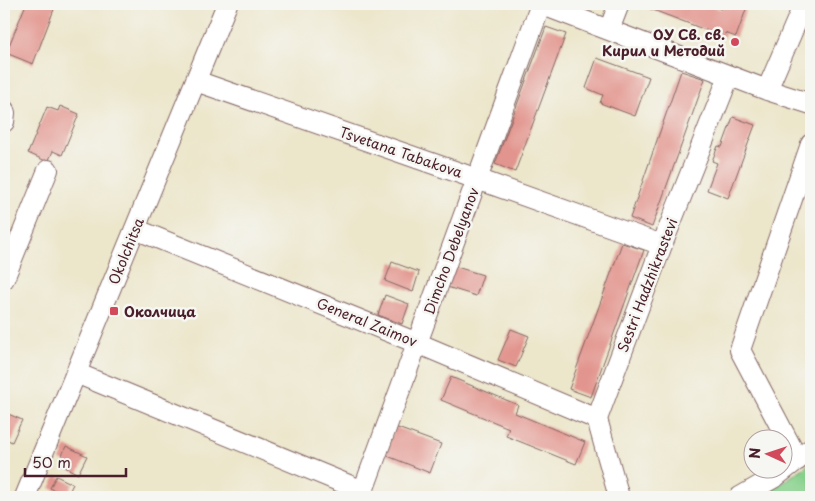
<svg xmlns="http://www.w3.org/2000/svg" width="815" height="501" viewBox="0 0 815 501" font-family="'Playpen Sans',sans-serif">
  <rect width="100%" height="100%" fill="#f6f6f2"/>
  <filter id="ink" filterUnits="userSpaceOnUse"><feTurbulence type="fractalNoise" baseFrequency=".02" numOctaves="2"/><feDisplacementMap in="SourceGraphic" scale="10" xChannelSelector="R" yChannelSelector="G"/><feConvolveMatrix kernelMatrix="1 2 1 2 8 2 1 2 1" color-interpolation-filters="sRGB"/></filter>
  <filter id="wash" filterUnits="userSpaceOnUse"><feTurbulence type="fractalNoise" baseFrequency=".0096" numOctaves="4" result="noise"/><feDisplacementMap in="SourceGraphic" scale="20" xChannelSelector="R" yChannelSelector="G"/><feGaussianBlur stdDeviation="1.12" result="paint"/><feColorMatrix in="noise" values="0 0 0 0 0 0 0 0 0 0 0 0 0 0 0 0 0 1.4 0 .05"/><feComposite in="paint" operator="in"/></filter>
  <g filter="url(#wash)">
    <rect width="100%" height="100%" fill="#ece6cb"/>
    <!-- green -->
    <path fill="#88d18d" stroke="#69785c" d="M811 463V497H752L780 484Z"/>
    <g id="blocks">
      <!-- building -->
      <path fill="#e2958e" d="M26 4H56L33 64 6 53Z
        M649 4H706L721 9 724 4H748L736 37 725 33 724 37 648 8Z
        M546 27 566 34 515 172 495 164Z
        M597 58 649 77 635 116 600 103 603 95 586 88Z
        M681 71 705 79 652 227 630 218Z
        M60 106 79 114 62 155 53 151 48 162 28 153 47 107 58 111Z
        M733 117 755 125 728 198 707 190 717 163 712 161 718 146 722 147Z
        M622 243 644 250 591 397 569 389Z
        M392 262 419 272 413 292 385 281Z
        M453 266 483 275 476 296 447 287Z
        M385 295 409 304 402 324 378 315Z
        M511 329 529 336 516 367 498 360Z
        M451 377 518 405 515 413 585 442 576 464 506 436 509 428 441 400Z
        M6 413 22 420 12 442 4 438V418Z
        M395 427 441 444 430 473 385 455Z
        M66 446 87 456 78 474 63 466 65 462 60 460Z
        M56 476 73 484 67 496 50 488Z"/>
    </g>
  </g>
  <g filter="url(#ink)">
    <use href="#blocks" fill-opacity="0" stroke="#836563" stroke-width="1"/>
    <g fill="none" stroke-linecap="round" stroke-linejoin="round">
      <!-- minor casing -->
      <g stroke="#836563" stroke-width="22">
        <path id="minor" d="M540 4 767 90 811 104
          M609 30 619 4
          M196 81 477 179 662 245
          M767 90 804 4
          M4 110 5 113 4 122
          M135 229 417 343 597 419
          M4 279 48 170
          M76 373 363 491
          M798 460 740 350 811 144
          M25 497 227 4
          M362 497 363 491 541 4
          M619 497 597 419 662 245 729 76
          M740 497 775 477 811 449"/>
      </g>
      <!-- minor -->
      <use href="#minor" stroke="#fff" stroke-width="20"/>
    </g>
  </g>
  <!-- markers -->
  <g fill="#d1495b" stroke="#f6f6f2" stroke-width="2">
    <circle cx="735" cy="42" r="5"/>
    <rect x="109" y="306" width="10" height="10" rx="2.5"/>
  </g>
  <g text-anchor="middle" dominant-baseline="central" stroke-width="5" stroke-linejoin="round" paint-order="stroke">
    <!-- poi labels -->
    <g font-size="14" font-weight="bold" fill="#4a1f2b" stroke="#f6f6f2" text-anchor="end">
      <text x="725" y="34">ОУ Св. св.<tspan x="725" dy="16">Кирил и Методий</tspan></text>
      <text x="124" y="311" text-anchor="start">Околчица</text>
    </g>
    <!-- street labels -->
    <g font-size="14" fill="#4a1f2b" stroke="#f6f6f2">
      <text transform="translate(401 152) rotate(19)">Tsvetana Tabakova</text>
      <text transform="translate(126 251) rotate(-68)">Okolchitsa</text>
      <text transform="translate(451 251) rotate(-70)">Dimcho Debelyanov</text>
      <text transform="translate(647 285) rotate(-69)">Sestri Hadzhikrastevi</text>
      <text transform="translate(367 322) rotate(22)">General Zaimov</text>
    </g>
  </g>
  <!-- margin -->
  <rect width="815" height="501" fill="none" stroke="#f6f6f2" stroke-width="20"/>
  <!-- north arrow -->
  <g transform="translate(768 454) rotate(273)"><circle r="24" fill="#f6f6f2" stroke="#b1a0a2"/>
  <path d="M0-4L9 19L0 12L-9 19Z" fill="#d1495b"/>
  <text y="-8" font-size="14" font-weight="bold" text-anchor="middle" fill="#4a1f2b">N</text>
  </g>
  <!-- scale -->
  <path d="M25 468v8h101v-8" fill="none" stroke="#4a1f2b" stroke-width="2.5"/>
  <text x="32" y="468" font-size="15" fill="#4a1f2b" stroke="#f6f6f2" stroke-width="4" paint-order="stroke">50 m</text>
</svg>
